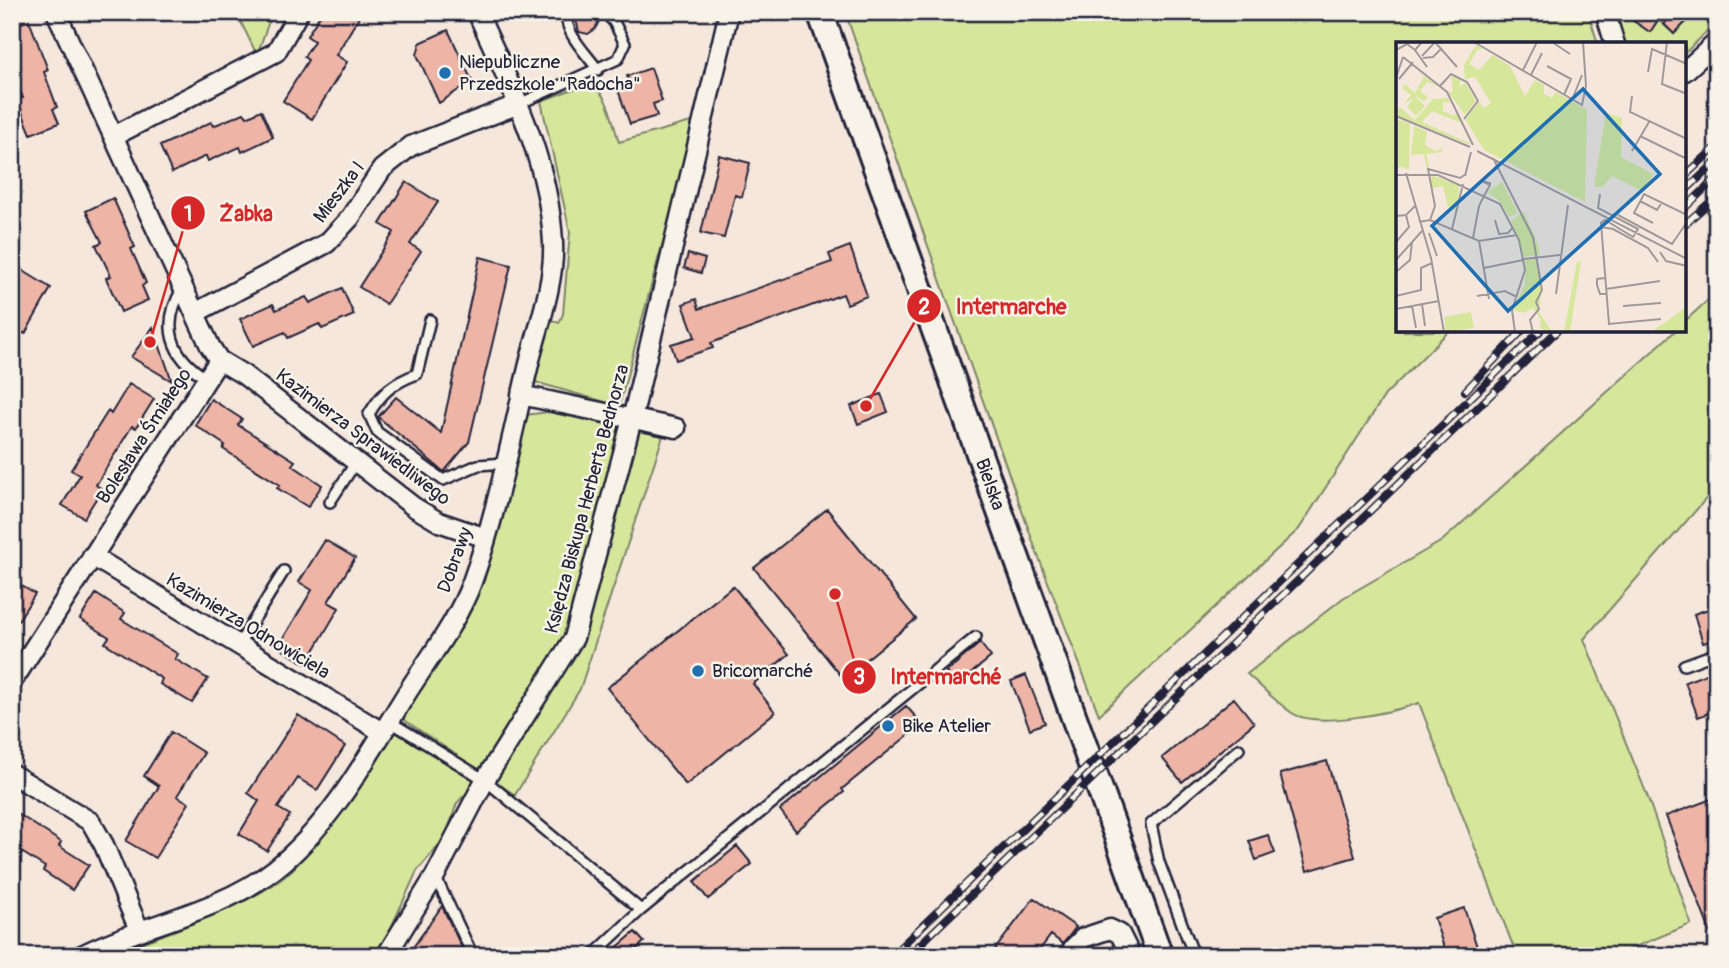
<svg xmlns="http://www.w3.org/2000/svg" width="1729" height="968" viewBox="0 0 1729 968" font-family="Pangolin,sans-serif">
  <rect width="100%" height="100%" fill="#f5e7db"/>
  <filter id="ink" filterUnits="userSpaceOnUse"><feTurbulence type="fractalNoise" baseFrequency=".0143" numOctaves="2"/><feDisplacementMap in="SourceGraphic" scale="14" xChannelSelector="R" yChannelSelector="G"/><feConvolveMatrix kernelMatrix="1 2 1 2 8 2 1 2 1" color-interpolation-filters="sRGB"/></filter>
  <g filter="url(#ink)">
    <!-- green -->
    <path fill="#d6e79b" stroke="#7c846b" stroke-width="2" d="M236 12H277L268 24 257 55Z
      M845 12H1588L1598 44H1398V331H1449L1385 395 1299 529 1099 715 1037 553Z
      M1615 12H1624L1650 32 1658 20 1674 34 1696 12H1717V22L1685 53V44H1624Z
      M584 85C608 84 612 122 619 142L695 121 619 406 535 382 549 319 559 323 563 314 570 232 541 101Z
      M1717 292V486L1584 639 1647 795 1691 924 1613 956H1517L1419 703C1393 712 1316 729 1292 713 1276 702 1262 687 1247 674L1343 598 1442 541 1675 331H1685V321Z
      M548 412 663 436 580 689 515 795 403 719 484 581 526 415Z
      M393 731 478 781 457 803 445 838 417 871 378 956H107C156 936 257 905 292 870 333 830 362 778 393 731Z"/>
    <!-- building -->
    <path fill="#eeb5a7" stroke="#22223b" stroke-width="2" d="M322 12H362L336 55 347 62 312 119 283 101 308 60 304 57 314 41 307 36Z
      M574 12H597L599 21 595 29 588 34 579 32Z
      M1620 12H1646L1658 20 1650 32Z
      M1677 12H1696L1674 34 1664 24Z
      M29 20 48 70 44 72 57 107 53 109 59 123 31 134 17 100 23 98 12 72V27Z
      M448 30 472 81 439 103 417 55 420 43Z
      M651 68 662 101 653 104 657 116 630 124 618 90 631 86 627 76Z
      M261 110 273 137 242 152 240 147 208 161 206 156 172 173 160 146 211 122 213 126 244 113 247 117Z
      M719 155 750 163 742 197 735 195 724 238 701 233Z
      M406 182 438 202 410 244 421 251 386 304 359 287 394 232 380 224Z
      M113 198 135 247 131 249 146 283 142 286 148 300 121 312 106 278 111 276 96 245 102 242 86 211Z
      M850 246 867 296 847 304 843 294 711 343 713 348 676 360 671 344 695 337 683 304 696 299 699 309 832 262 829 254Z
      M688 254 705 259 701 273 684 268Z
      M480 257 511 265 469 442 444 472 378 417 396 397 441 433Z
      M20 269 51 288 25 334 12 327V283Z
      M342 288 354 315 322 329 319 324 288 338 285 332 253 346 240 319 273 304 276 310 306 297 310 303Z
      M153 327 172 381 131 357Z
      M129 384 154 399 136 428 132 426 96 485 102 489 84 518 62 505 80 475 71 470 108 411 111 414Z
      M881 394 888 412 858 424 851 406Z
      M211 399 242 419 238 425 295 461 292 465 322 485 308 507 277 488 280 485 223 449 225 445 195 425Z
      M827 509 916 619 843 678 754 568Z
      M325 540 355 558 328 602 339 608 306 664 278 647 312 590 299 582Z
      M12 580 35 594 12 630Z
      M733 586 789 654 753 684 775 712 686 785 607 688Z
      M96 594 125 613 121 619 178 654 175 659 208 679 192 703 160 684 162 679 105 643 109 637 80 619Z
      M1717 606V639L1703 643 1694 614Z
      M980 643 991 657 957 685 946 672Z
      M1717 670V710L1698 717 1685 682Z
      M1026 675 1045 723 1030 729 1011 681Z
      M1234 698 1254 723 1182 782 1162 758Z
      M906 706 922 724 842 789 844 792 796 831 780 810Z
      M298 715 345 746 317 790 298 778 278 808 290 815 267 851 239 834 259 801 248 793Z
      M171 732 204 753 177 796 189 803 155 858 126 841 159 786 144 776Z
      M1327 761 1355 857 1307 871 1280 774Z
      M1717 797V946L1716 947 1666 816Z
      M12 810 61 842 59 846 89 865 72 890 43 871 45 867 12 846Z
      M1268 835 1275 853 1256 860 1249 841Z
      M737 846 752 864 708 899 694 882Z
      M1034 898 1076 927 1063 944 1051 935 1035 956H990Z
      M442 906 463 950 447 956H407Z
      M1464 908 1480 956H1447L1434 918Z
      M635 932 644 942 629 956H607Z"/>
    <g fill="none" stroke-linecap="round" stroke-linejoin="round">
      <!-- lane casing -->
      <g stroke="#22223b" stroke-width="14">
        <path id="lane" d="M567 12C563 32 587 54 598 70
          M519 104 618 59 625 44 614 22 604 12
          M183 288C160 325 171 357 206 378
          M430 320 417 374C393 383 382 392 369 414L377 432 443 480 478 465 505 463
          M330 502 356 462
          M239 644 284 571
          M1684 665 1717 653
          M389 721 485 780 641 910
          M435 876 473 956
          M592 956 641 910 976 637
          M1194 956 1159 862 1151 824 1239 749"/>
      </g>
      <!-- street casing -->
      <g stroke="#22223b" stroke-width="23">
        <path id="street" d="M56 12 210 346 219 360 244 375 414 507 439 522 486 538
          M1605 12 1615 44
          M1685 71 1717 42
          M114 136 276 52 299 12
          M195 313 327 243 350 218 382 169 411 146 519 104
          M521 395 676 428
          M92 556 382 732
          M12 682 219 360
          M12 774 91 822 104 845 139 930
          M1073 948 1083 938 1110 929 1120 934 1131 956
          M80 956C144 923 217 914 275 869 334 822 371 750 410 688 432 654 458 620 472 582 497 513 511 439 528 368 537 329 555 284 553 243 549 159 511 87 477 12
          M386 956 435 876 485 780 574 638 632 419 729 12"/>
      </g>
      <!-- secondary casing -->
      <g stroke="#22223b" stroke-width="30">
        <g id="secondary">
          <path id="s1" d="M820 12 1160 956"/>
        </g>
      </g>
      <!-- lane -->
      <use href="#lane" stroke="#f7f3e8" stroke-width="9"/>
      <!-- street -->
      <use href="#street" stroke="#f7f3e8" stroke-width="18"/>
      <!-- secondary -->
      <use href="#secondary" stroke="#f7f3e8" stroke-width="24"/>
      <!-- rail casing -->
      <g stroke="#22223b" stroke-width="8">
        <path id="rail" d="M1685 176 1717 146
          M1685 191 1717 161
          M1685 208 1717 177
          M1685 224 1717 196
          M1465 391 1522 331
          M891 956 1540 331
          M908 956 1557 331"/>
      </g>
      <!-- rail -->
      <use href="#rail" stroke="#f7f3e8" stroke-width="5" stroke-dasharray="16" stroke-linecap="butt"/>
    </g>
  </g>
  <!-- markers -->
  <g fill="#1f6fb2" stroke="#f7f3e8" stroke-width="2.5">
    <circle cx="445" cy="73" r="7"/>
    <circle cx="698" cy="671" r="7"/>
    <circle cx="888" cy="726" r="7"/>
  </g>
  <g text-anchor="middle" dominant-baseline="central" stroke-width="5" stroke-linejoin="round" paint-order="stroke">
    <!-- poi labels -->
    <g font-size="19" fill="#22223b" stroke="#f7f3e8" text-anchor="start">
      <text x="459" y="62">Niepubliczne<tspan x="459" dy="22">Przedszkole "Radocha"</tspan></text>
      <text x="712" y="671">Bricomarché</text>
      <text x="902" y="726">Bike Atelier</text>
    </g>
    <!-- street labels -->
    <g font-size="19" fill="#22223b" stroke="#f7f3e8">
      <text transform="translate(339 192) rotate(-53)">Mieszka I</text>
      <text transform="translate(144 436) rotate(-57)">Bolesława Śmiałego</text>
      <text transform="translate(363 437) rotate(37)">Kazimierza Sprawiedliwego</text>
      <text stroke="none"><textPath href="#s1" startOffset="502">Bielska</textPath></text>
      <text transform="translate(587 499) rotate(-75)">Księdza Biskupa Herberta Bednorza</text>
      <text transform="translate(455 560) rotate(-70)">Dobrawy</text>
      <text transform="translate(248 626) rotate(31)">Kazimierza Odnowiciela</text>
    </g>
  </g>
  <!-- overview -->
  <g transform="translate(1396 42)">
    <rect width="290" height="290" fill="#f5e7db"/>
    <path d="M80 3 87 7 81 8 73 22 83 28 97 13 114 24 129 54 139 38 148 43V52L156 56 160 50 191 68 189 160 88 108 69 77 83 60 88 66 95 61 79 35 69 37 68 23ZM21 29 43 45 31 40 24 49 32 55 28 59 18 53 29 64 20 74 11 65 18 56 8 62 15 53 6 46 9 42 19 51 28 35ZM55 35 64 36V45L69 40 80 59 69 73 52 50H57ZM52 56 54 61 47 60V69L59 74 60 68 66 81 36 69 26 80 73 101 76 96 74 102H71L14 79 0 73V66H5L24 83 19 78 37 57ZM210 71 226 76 225 115 257 132 248 150 216 134 206 145H198ZM0 78 8 79 31 90 29 103 40 109 47 106 45 110 30 112 33 124 31 128 28 112 15 113 18 84 14 82 13 128 4 124 0 129ZM35 133 63 143 62 169 52 165 47 144 36 146ZM106 140 122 171 113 175 104 159 91 150ZM128 170 141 199 144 213 128 215 115 179ZM139 215 146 242 143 270 156 290 144 286 145 278 137 266 127 271 117 268 129 242 128 217ZM185 219 174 290H168L181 220ZM290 265V290H255L271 279ZM75 270 78 286 50 290 48 275Z" fill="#d6e79b"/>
    <path fill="none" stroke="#a1989b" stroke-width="2" d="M26 0 19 8 31 25M78 0 186 63 190 44 187 0M156 0 174 12M271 0 266 42 291 52M0 8 11 2 19 8M26 14 39 0 61 25M7 15 51 50 77 103M27 16 37 15 46 6M151 24 175 37 168 53M127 28 141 0M252 30 256 7 291 22M135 33 146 11M0 36 7 15M3 37 17 20M44 44 55 32 71 40 82 59 68 77M236 54 234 70 291 97M176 58 186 33M0 74 74 105M244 94 291 117M81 109 291 217M236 109 253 80M97 116 137 195 146 248 140 260 143 267 134 278 137 290M10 131 35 216 48 290M0 133H42L104 162 123 198 129 228 116 268 119 290M69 134 75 110M204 152 202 166 242 187 237 195 209 178 205 181 213 282 265 277M244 159 261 168 266 160M222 173 276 202 291 180M0 174 10 173 19 164M34 178 39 164 32 127 64 136 70 132M99 178 103 192 112 191 117 185M23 180 34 178 83 199 121 193M257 181 238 171 248 152 291 173M205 185 217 187 252 206 262 220M56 187 67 142M33 191 41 214M77 196 83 164 89 152 94 143V141L86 139 94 143M83 199 93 257M0 200 13 185 10 173M264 210 270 219 291 224M127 217 164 213M0 218 26 189M88 226 127 218M0 230 14 218 16 200M209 236 201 237V243L204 252H211M210 247 264 239M160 252 172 163M0 254 25 248V226L36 221M81 254 109 249 121 255M26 262 29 284M16 264 20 286M227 264 265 261M0 267 43 259"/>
    <path fill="#1f6fb2" fill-opacity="0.15" stroke="#1f6fb2" stroke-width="3.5" d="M187 47 264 132 112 269 36 184Z"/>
    <rect width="290" height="290" fill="none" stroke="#22223b" stroke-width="3.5"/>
  </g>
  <!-- callouts -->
  <path fill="none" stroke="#d62828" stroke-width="2.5" d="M150 342L188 213M866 406L924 306M835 594L859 677"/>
  <g fill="#d62828" stroke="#f7f3e8" stroke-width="2.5">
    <circle cx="150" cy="342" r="7"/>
    <circle cx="866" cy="406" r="7"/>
    <circle cx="835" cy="594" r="7"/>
    <circle cx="188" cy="213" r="18"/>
    <circle cx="924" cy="306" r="18"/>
    <circle cx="859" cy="677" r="18"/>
  </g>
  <g font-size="21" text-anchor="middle" font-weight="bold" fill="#fff">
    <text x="188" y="221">1</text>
    <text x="924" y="314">2</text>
    <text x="859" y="684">3</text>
  </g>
  <g font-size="21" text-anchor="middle" font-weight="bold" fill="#d62828" stroke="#f7f3e8" stroke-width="5" stroke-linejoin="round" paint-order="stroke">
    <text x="246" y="221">Żabka</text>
    <text x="1011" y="314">Intermarche</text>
    <text x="946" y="684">Intermarché</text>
  </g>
  <!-- margin -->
  <rect width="1729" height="968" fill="none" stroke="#f7f3e8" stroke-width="42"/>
  <rect x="21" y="21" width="1687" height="926" fill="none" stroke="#22223b" stroke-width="2.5" filter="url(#ink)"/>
</svg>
